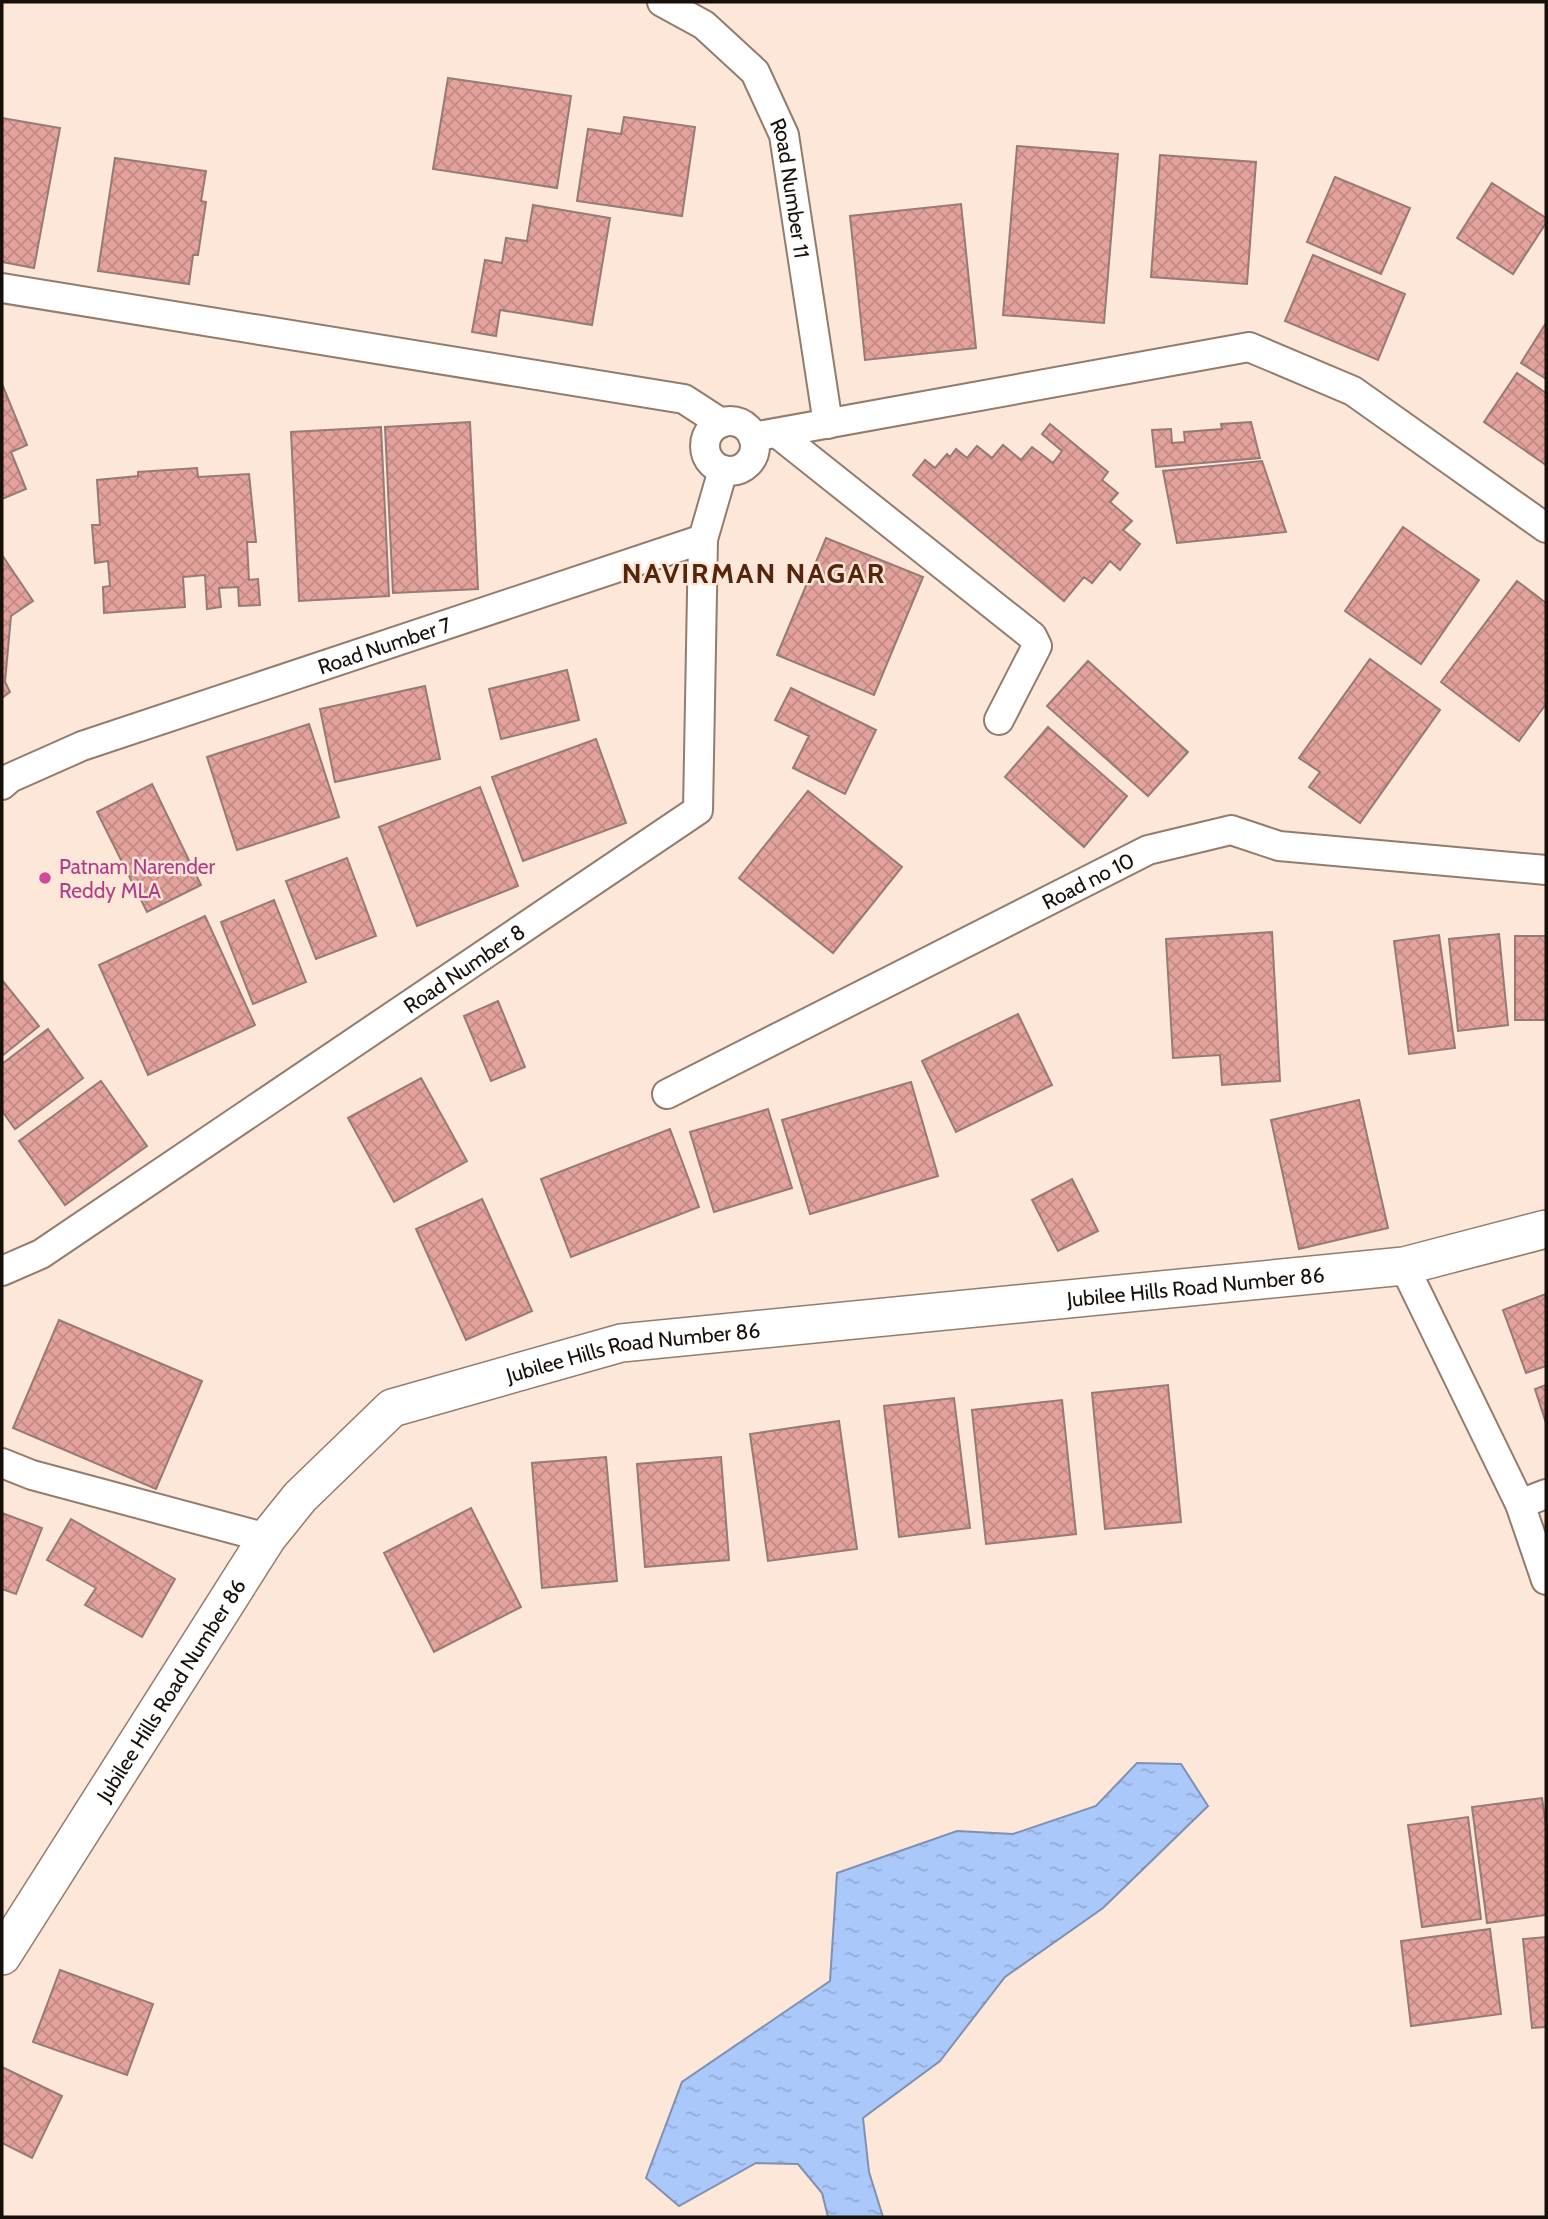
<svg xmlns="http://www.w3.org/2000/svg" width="1548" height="2219" viewBox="0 0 1548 2219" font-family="Cabin,sans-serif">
  <defs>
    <pattern id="water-ripples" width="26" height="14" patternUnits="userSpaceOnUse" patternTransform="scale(1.75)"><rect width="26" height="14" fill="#abc8fb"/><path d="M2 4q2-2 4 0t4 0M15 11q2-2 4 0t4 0" fill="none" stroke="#92abd6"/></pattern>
    <pattern id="building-cross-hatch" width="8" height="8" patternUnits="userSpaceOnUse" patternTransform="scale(1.75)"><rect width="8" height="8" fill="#e3a29b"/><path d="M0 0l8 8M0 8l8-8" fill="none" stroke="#c28a84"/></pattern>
  </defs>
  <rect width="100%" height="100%" fill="#fce7d9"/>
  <!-- water -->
  <path fill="url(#water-ripples)" stroke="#7f90b2" stroke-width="2" d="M1137 1763 1181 1764 1208 1806 1103 1908 1005 1977 940 2061 863 2118 869 2172 883 2217H828L822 2193 798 2164 756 2163 679 2206 646 2178 682 2082 830 1981 837 1873 957 1831 1013 1834 1096 1806Z"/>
  <!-- building -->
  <path fill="url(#building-cross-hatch)" stroke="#977a76" stroke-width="2" d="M448 78 571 96 557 188 433 169Z
    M624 117 695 127 682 216 577 201 588 129 621 134Z
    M2 118 60 128 34 268 2 262Z
    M1017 146 1118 154 1104 323 1003 315Z
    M1160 155 1256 162 1247 284 1151 277Z
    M115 158 206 171 201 201 206 202 198 255H193L189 284 98 271Z
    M1335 177 1410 208 1381 274 1307 242Z
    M1492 183 1546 218V223L1513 274 1457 238Z
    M961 204 976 348 865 360 850 216Z
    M533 205 610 218 592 325 500 310 496 336 472 332 485 260 502 263 506 238 527 241Z
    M1313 255 1405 294 1378 360 1285 321Z
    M1546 323V379L1521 363Z
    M1517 373 1546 393V465L1484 422Z
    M2 384 27 445 11 452 26 489 2 499Z
    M470 422 478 589 393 593 385 427Z
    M1251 422 1260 458 1156 467 1152 430 1171 429 1172 443 1185 442 1184 432 1222 429 1221 424Z
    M1050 424 1108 472 1102 480 1118 493 1110 502 1132 521 1123 530 1140 544 1120 570 1110 561 1092 583 1084 577 1064 601 913 475 925 460 935 468 947 454 950 457 956 449 967 458 977 446 992 458 1003 445 1021 460 1032 447 1053 463 1062 451 1042 434Z
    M381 427 389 596 299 601 291 432Z
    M1262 461 1286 532 1177 543 1163 471Z
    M197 468 198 477 249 474 256 542H247L249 580 258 579 260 605 239 606 238 587 219 588 221 607 207 609 205 575 183 577 185 607 104 613 103 587 110 586 108 561 95 563 92 525H100L97 480 138 476V472Z
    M1403 527 1479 580 1421 664 1345 611Z
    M826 538 923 577 874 695 777 655Z
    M2 555 33 601 11 616 5 682 10 692 2 698Z
    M1517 581 1546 603V704L1519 741 1441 682Z
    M1370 659 1440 710 1360 823 1309 787 1320 772 1299 758Z
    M1088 661 1188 752 1148 796 1047 706Z
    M567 670 579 720 501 739 489 689Z
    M425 686 440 759 335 782 320 709Z
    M791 688 876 730 845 794 793 768 809 736 775 720Z
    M309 724 339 817 237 850 207 757Z
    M1048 727 1127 796 1084 847 1005 777Z
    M596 739 626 823 523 861 492 777Z
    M152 784 201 885 147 912 97 812Z
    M480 787 518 886 417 926 379 827Z
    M808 791 902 867 833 953 739 878Z
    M347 858 376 936 316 959 286 881Z
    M274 900 306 982 253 1004 221 922Z
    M205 916 255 1025 148 1075 99 965Z
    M1272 932 1280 1081 1222 1085 1220 1055 1173 1058 1166 939Z
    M1499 934 1508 1025 1458 1031 1449 939Z
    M1439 935 1455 1048 1409 1054 1394 941Z
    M1515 936H1546V1020H1515Z
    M2 980 39 1026 2 1056Z
    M498 1001 525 1067 491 1081 464 1016Z
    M1018 1014 1052 1085 956 1132 922 1061Z
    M48 1029 83 1078 15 1129 2 1111V1064Z
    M421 1078 467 1161 394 1202 348 1118Z
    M101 1081 147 1146 65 1205 19 1141Z
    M911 1082 938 1176 810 1214 782 1120Z
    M1359 1100 1388 1228 1299 1249 1271 1120Z
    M768 1109 792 1188 714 1212 690 1132Z
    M670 1129 699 1207 571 1257 541 1179Z
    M1072 1179 1098 1231 1058 1251 1032 1200Z
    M482 1199 532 1311 466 1340 416 1229Z
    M1546 1294V1366L1526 1373 1503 1310Z
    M59 1320 202 1381 156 1489 13 1428Z
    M1168 1385 1181 1522 1105 1529 1092 1393Z
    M1546 1385V1423L1535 1389Z
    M954 1398 970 1528 899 1537 884 1406Z
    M1062 1400 1076 1534 986 1544 972 1410Z
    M839 1421 857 1549 768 1561 750 1434Z
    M606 1457 617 1581 542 1588 532 1463Z
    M721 1457 729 1560 645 1567 637 1464Z
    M471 1508 521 1607 434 1652 384 1553Z
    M2 1513 42 1528 16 1594 2 1589Z
    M71 1519 175 1579 142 1637 85 1605 96 1588 47 1560Z
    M1542 1798 1546 1826V1915L1487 1923 1472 1807Z
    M1468 1817 1481 1919 1422 1927 1408 1825Z
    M1490 1929 1501 2014 1411 2026 1401 1941Z
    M1546 1937V2027L1532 2028 1523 1939Z
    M60 1970 153 2004 127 2075 33 2042Z
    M2 2067 62 2096 32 2158 2 2143Z"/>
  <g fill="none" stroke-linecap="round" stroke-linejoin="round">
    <!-- minor casing -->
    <g stroke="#937c6c" stroke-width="32">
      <g id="minor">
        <path id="s1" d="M662 2 704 25 755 72 784 135 828 424"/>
        <path d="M2 288 684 399 721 423"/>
        <circle cx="730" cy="446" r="25"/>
        <path d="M777 433 1032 636 1037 646 999 720"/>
        <path d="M753 437 1249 347 1353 391 1546 528"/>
        <path id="s2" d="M2 785 10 778 82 746 703 539 723 470"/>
        <path id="s3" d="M667 1094 1148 850 1231 830 1279 846 1546 870"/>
        <path d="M1404 1266 1520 1504 1546 1580"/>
        <path id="s4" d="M2 1271 41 1254 698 810 703 539"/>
        <path d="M2 1463 32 1475 267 1538"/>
        <path d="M1520 1504 1546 1494"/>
      </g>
    </g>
    <!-- tertiary casing -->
    <g stroke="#937c6c" stroke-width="40">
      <g id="tertiary">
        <path id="s5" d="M2 1956 267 1538 300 1497 392 1408 621 1343 1404 1266 1546 1229"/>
      </g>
    </g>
    <!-- minor -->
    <use href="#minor" stroke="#fff" stroke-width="28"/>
    <!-- tertiary -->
    <use href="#tertiary" stroke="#fff" stroke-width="37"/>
  </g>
  <!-- markers -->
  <circle fill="#d1479c" stroke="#fce7d9" stroke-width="2.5" cx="45" cy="878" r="7"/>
  <g text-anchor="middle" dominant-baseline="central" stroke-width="5" stroke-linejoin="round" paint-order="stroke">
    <!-- street labels -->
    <g font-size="21" fill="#170f09" stroke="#fce7d9">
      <text stroke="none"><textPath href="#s1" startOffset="240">Road Number 11</textPath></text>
      <text stroke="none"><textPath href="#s2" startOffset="408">Road Number 7</textPath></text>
      <text stroke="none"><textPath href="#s3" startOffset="472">Road no 10</textPath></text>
      <text stroke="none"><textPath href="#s4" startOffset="553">Road Number 8</textPath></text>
      <text stroke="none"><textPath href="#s5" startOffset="1491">Jubilee Hills Road Number 86</textPath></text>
      <text stroke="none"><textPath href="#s5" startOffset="924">Jubilee Hills Road Number 86</textPath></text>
      <text stroke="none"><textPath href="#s5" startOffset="315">Jubilee Hills Road Number 86</textPath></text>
    </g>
    <!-- hotel labels -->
    <g font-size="21" fill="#b23c85" stroke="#fce7d9" text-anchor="start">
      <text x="59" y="866">Patnam Narender<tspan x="59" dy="24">Reddy MLA</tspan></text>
    </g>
    <!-- district labels -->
    <g font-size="28" font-weight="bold" letter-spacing="2" fill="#552609" stroke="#fce7d9">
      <text x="754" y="573">NAVIRMAN NAGAR</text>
    </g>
  </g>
  <!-- border -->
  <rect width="1548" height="2219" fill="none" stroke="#170f09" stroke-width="7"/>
</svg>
